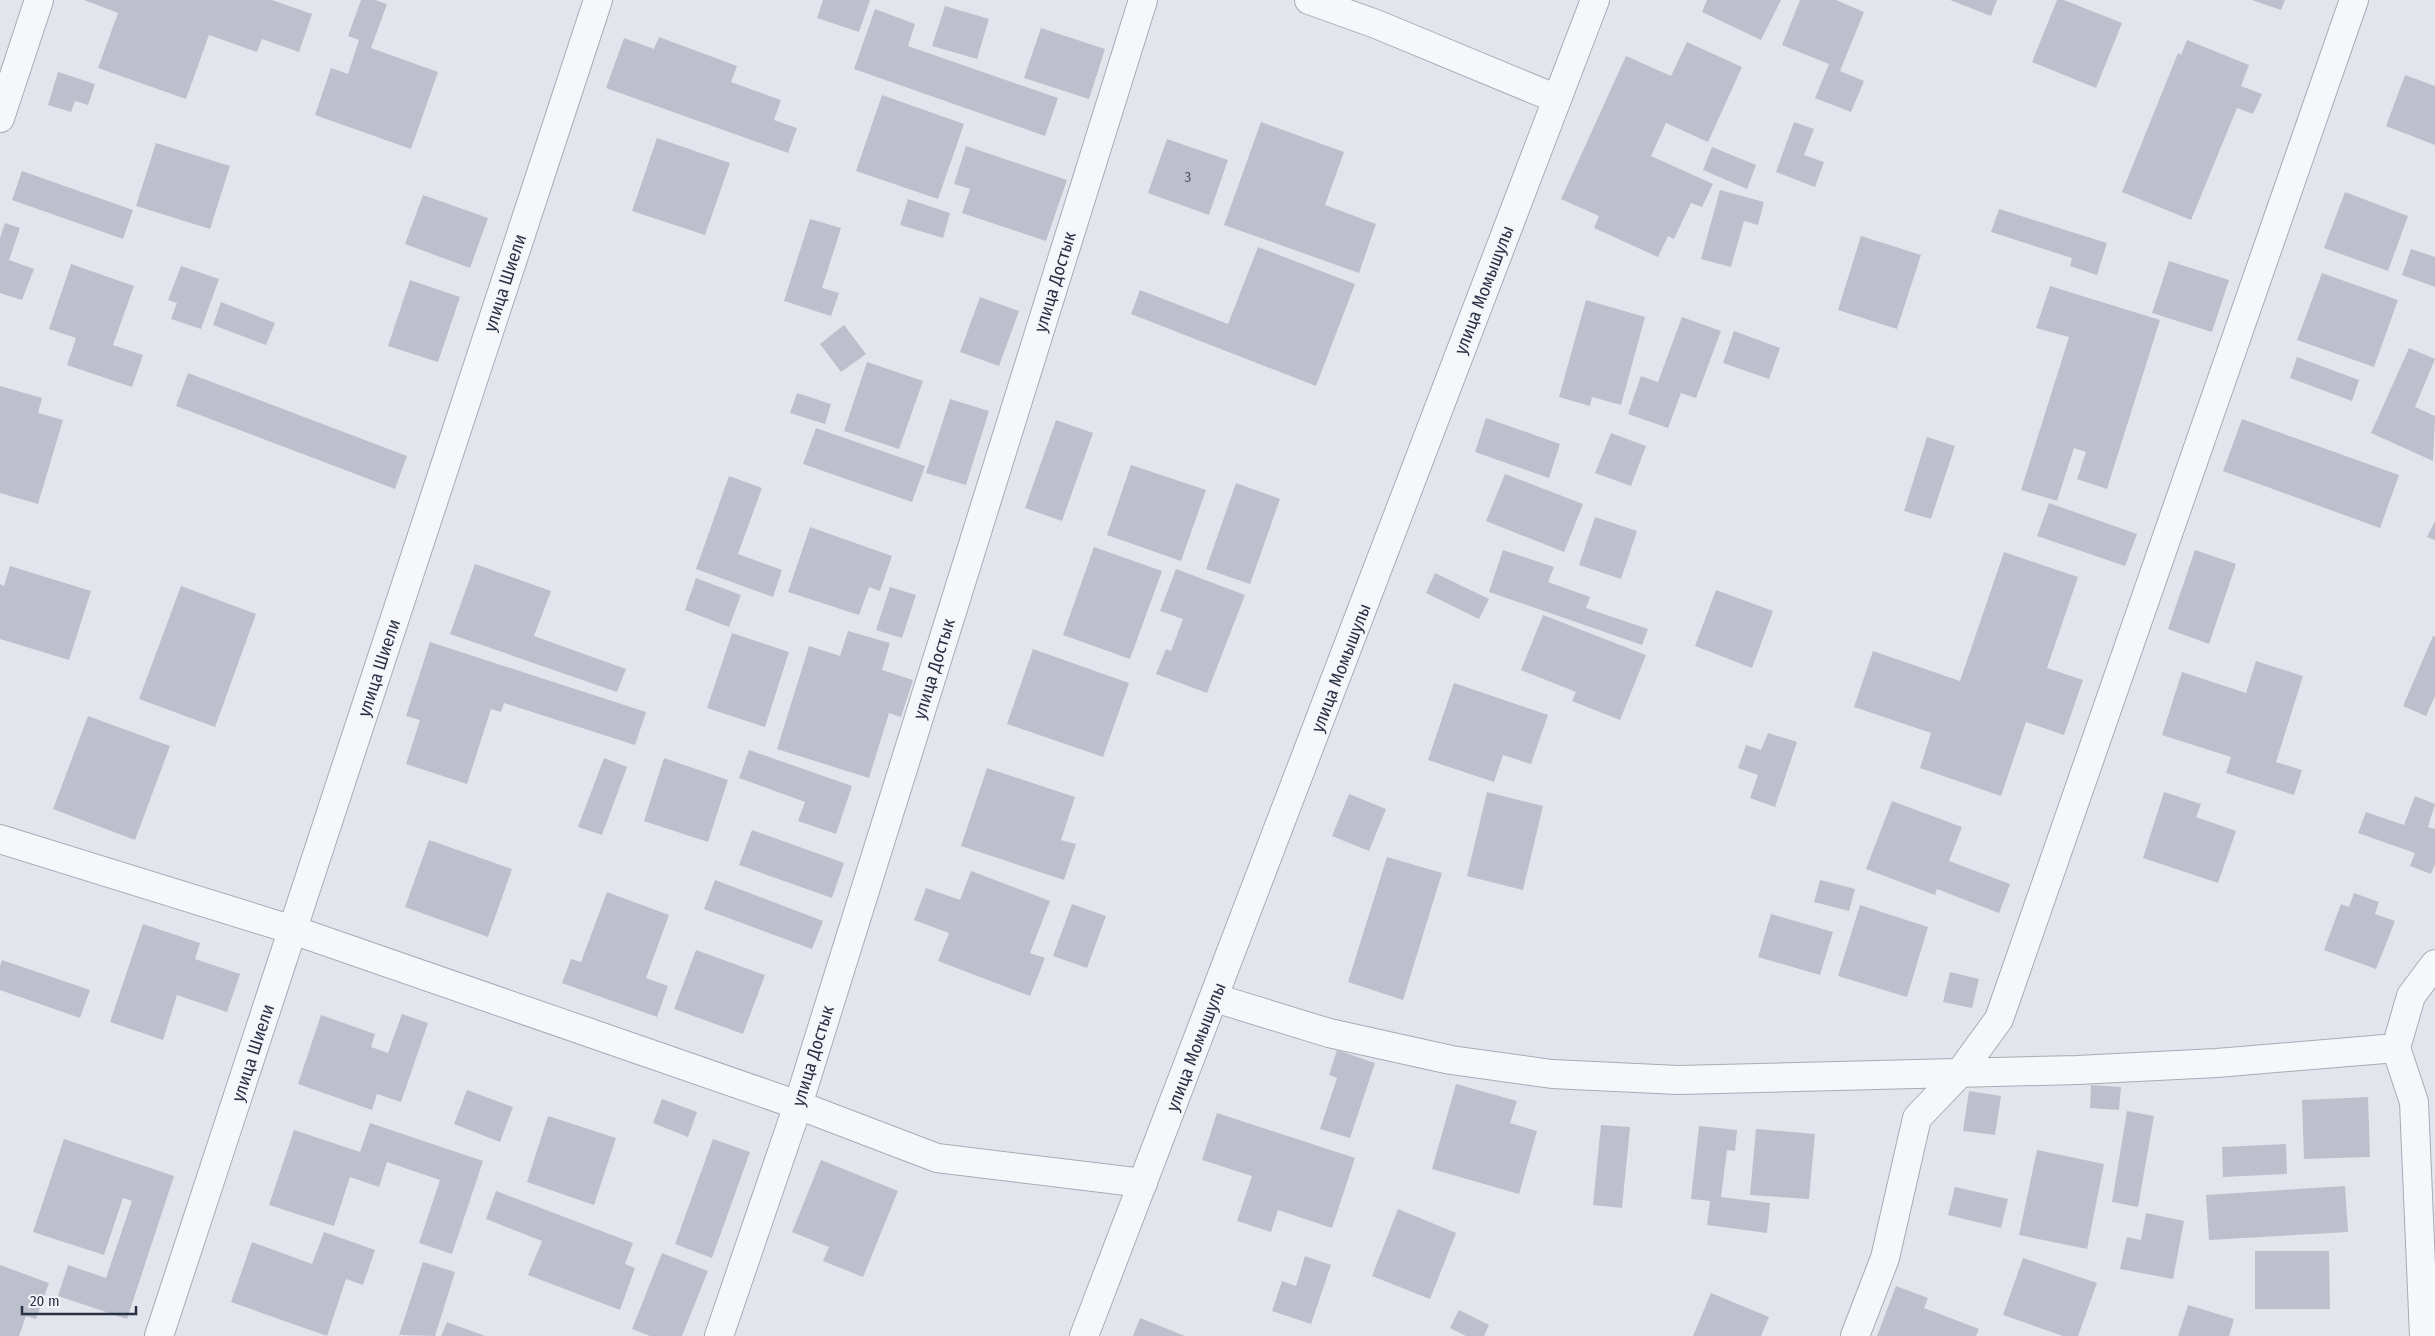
<svg xmlns="http://www.w3.org/2000/svg" width="2435" height="1336" viewBox="0 0 2435 1336" font-family="'Fira Sans Condensed',sans-serif">
  <rect width="100%" height="100%" fill="#e3e5ec"/>
  <!-- building -->
  <path fill="#bdc0cc" d="M84 0H272L312 14 299 52 262 39 257 52 209 35 186 99 98 68 118 13Z
    M361 0H375L387 4 371 48 438 72 411 149 315 115 331 68 348 74 359 40 348 36Z
    M823 0H870L859 32 817 18Z
    M1707 0H1781L1761 40 1702 12Z
    M1800 0H1836L1864 12 1840 71 1864 81 1851 112 1815 98 1829 64 1782 45Z
    M1950 0H1997L1991 16Z
    M2057 0H2064L2122 23 2096 88 2032 62Z
    M2252 0H2285L2281 10Z
    M945 6 989 19 977 59 932 46Z
    M875 9 915 24 908 46 1058 98 1045 136 854 69Z
    M1041 28 1105 49 1089 99 1024 78Z
    M659 37 737 66 731 82 781 100 774 120 797 128 788 153 606 88 624 38 654 49Z
    M2187 40 2249 65 2241 86 2262 94 2253 114 2237 108 2191 220 2122 192 2178 53 2181 55Z
    M1687 42 1742 67 1708 142 1666 123 1651 156 1713 184 1702 207 1691 203 1674 239 1668 236 1658 257 1594 228 1599 216 1561 199 1626 56 1671 76Z
    M58 72 95 84 88 105 75 101 71 112 48 105Z
    M2405 75 2435 86V145L2386 126Z
    M882 95 964 124 938 199 856 171Z
    M1261 122 1344 152 1325 205 1376 224 1359 273 1224 225Z
    M1794 122 1814 129 1804 155 1824 162 1815 187 1776 172Z
    M657 138 730 163 705 235 632 211Z
    M1167 139 1228 160 1209 215 1148 193Z
    M156 143 230 166 210 229 136 206Z
    M966 146 1067 180 1046 241 962 213 970 189 954 184Z
    M1712 147 1756 165 1747 189 1703 170Z
    M22 171 133 210 123 239 12 200Z
    M1720 190 1764 202 1758 225 1744 221 1731 267 1701 259Z
    M2345 192 2408 216 2388 271 2324 248Z
    M423 195 488 218 470 268 405 244Z
    M908 199 950 213 943 238 900 225Z
    M1999 209 2107 243 2097 275 2070 266 2072 258 1991 232Z
    M810 219 841 228 822 288 839 293 831 316 784 301Z
    M5 223 20 228 9 260 34 269 22 300 0 293V238Z
    M1861 236 1921 255 1897 329 1838 310Z
    M1258 247 1355 284 1316 386 1131 314 1140 290 1228 324Z
    M2411 249 2435 257V287L2402 275Z
    M2169 261 2229 280 2212 332 2152 313Z
    M71 264 134 286 113 345 143 355 132 387 67 365 76 338 49 329Z
    M181 266 219 279 201 329 171 319 177 303 168 300Z
    M2322 273 2398 300 2374 367 2297 340Z
    M410 280 460 297 438 362 388 346Z
    M2050 286 2160 320 2107 489 2077 479 2086 452 2074 448 2057 501 2021 490 2069 337 2036 328Z
    M980 297 1019 311 999 366 960 352Z
    M1586 300 1645 317 1621 405 1592 397 1590 406 1559 397Z
    M221 302 275 323 266 345 213 325Z
    M1682 317 1721 331 1696 398 1681 393 1668 428 1628 414 1641 376 1658 382Z
    M844 325 866 354 841 372 820 344Z
    M1734 331 1780 348 1769 379 1723 363Z
    M2409 348 2435 359 2415 407 2435 416 2433 461 2371 433Z
    M2297 357 2359 380 2352 401 2290 378Z
    M867 362 923 381 899 449 844 431Z
    M188 373 407 456 395 489 176 406Z
    M0 386 42 398 38 413 63 420 38 504 0 493Z
    M797 393 831 404 825 424 790 413Z
    M950 399 989 411 966 485 926 473Z
    M1486 418 1560 444 1549 478 1475 452Z
    M2242 419 2399 475 2380 528 2223 471Z
    M1056 420 1093 433 1062 521 1025 508Z
    M816 428 925 466 912 502 803 464Z
    M1611 433 1646 446 1631 486 1595 473Z
    M1927 437 1955 446 1931 519 1904 511Z
    M1131 465 1206 490 1181 561 1107 535Z
    M1505 474 1583 504 1564 552 1486 521Z
    M729 476 762 488 738 554 782 570 773 597 696 569Z
    M1236 483 1280 499 1250 584 1206 569Z
    M2049 503 2137 534 2125 566 2037 536Z
    M1595 517 1637 531 1621 579 1579 565Z
    M2435 521V540L2427 537Z
    M810 527 892 556 880 591 869 587 859 615 788 592Z
    M1094 547 1162 571 1130 659 1063 635Z
    M1503 550 1554 567 1548 582 1590 597 1586 608 1648 629 1642 645 1489 592Z
    M2195 550 2236 564 2209 644 2168 629Z
    M2004 552 2078 577 2047 668 2083 680 2064 735 2026 722 2001 796 1920 768 1931 733 1854 707 1873 651 1960 681Z
    M475 564 551 591 534 636 626 669 617 692 450 634Z
    M10 566 91 591 69 660 0 639V584L4 586Z
    M1176 569 1245 595 1207 693 1156 674 1166 649 1171 651 1183 619 1160 611Z
    M1435 573 1489 599 1479 619 1426 593Z
    M696 578 741 595 729 627 685 610Z
    M181 586 256 614 215 727 139 699Z
    M890 587 916 595 902 638 876 630Z
    M1716 590 1773 611 1752 668 1695 646Z
    M1543 615 1646 655 1620 720 1572 701 1576 692 1521 670Z
    M848 631 890 643 882 670 913 680 901 717 889 713 869 778 777 749 809 646 840 656Z
    M732 633 789 652 765 727 707 708Z
    M2433 636 2435 637V696L2426 716 2403 706Z
    M430 642 646 712 635 745 504 703 501 712 491 709 467 784 406 764 420 720 406 716Z
    M1033 649 1129 683 1103 757 1007 724Z
    M2256 661 2303 676 2276 762 2302 770 2294 795 2226 773 2231 757 2162 735 2182 672 2246 693Z
    M1454 683 1548 715 1531 764 1503 755 1494 782 1428 760Z
    M88 716 170 746 135 840 53 809Z
    M1768 733 1797 742 1775 807 1750 798 1758 775 1738 768 1746 745 1761 750Z
    M749 750 852 786 836 834 798 821 805 802 739 778Z
    M604 758 627 767 602 835 578 827Z
    M664 758 728 780 708 842 644 821Z
    M987 768 1075 797 1061 840 1076 844 1064 880 961 846Z
    M1487 792 1543 806 1523 890 1467 876Z
    M2164 792 2201 804 2196 817 2236 831 2218 883 2143 858Z
    M1349 794 1386 809 1369 851 1332 836Z
    M2415 796 2435 804 2428 827 2435 829V864L2431 874 2410 866 2415 853 2358 833 2366 812 2404 825Z
    M1892 801 1962 827 1949 861 2010 884 1999 913 1937 889 1935 895 1866 869Z
    M752 830 844 863 832 898 739 865Z
    M429 840 512 869 488 937 405 907Z
    M1387 857 1442 873 1403 1000 1348 982Z
    M971 871 1050 901 1030 953 1045 958 1030 996 938 961 949 933 914 920 926 888 960 900Z
    M715 880 823 921 812 949 704 909Z
    M1820 880 1855 889 1849 911 1814 902Z
    M607 892 669 915 646 978 668 986 657 1017 562 983 571 959 581 962Z
    M2354 893 2379 902 2375 914 2395 921 2376 969 2324 950 2341 904 2349 907Z
    M1072 904 1106 916 1087 968 1053 956Z
    M1860 905 1928 927 1907 997 1838 976Z
    M1771 914 1833 932 1820 975 1758 957Z
    M143 924 200 943 195 959 240 974 227 1012 177 995 163 1040 110 1022Z
    M696 950 765 975 743 1034 674 1009Z
    M2 960 90 990 80 1018 0 990V966Z
    M1950 972 1979 979 1972 1008 1943 1002Z
    M402 1014 428 1023 401 1102 377 1094 372 1110 298 1084 321 1015 375 1034 371 1047 388 1053Z
    M1337 1050 1375 1063 1350 1138 1320 1129 1337 1078 1329 1075Z
    M1456 1084 1517 1101 1510 1123 1537 1131 1519 1194 1432 1169Z
    M2091 1085 2121 1087 2119 1110 2090 1108Z
    M467 1090 513 1107 500 1142 454 1124Z
    M1969 1091 2001 1096 1995 1135 1963 1131Z
    M2368 1097 2370 1157 2304 1159 2302 1100Z
    M662 1099 697 1112 688 1137 653 1123Z
    M2127 1111 2154 1116 2138 1207 2112 1202Z
    M1217 1113 1355 1158 1332 1228 1278 1210 1271 1232 1237 1221 1252 1176 1202 1160Z
    M548 1116 616 1138 594 1205 527 1182Z
    M370 1123 483 1161 452 1254 419 1243 440 1180 387 1162 379 1187 350 1177 334 1226 269 1205 294 1130 360 1152Z
    M1601 1125 1630 1127 1622 1208 1593 1205Z
    M1699 1126 1737 1130 1735 1151 1727 1150 1721 1197 1770 1203 1767 1233 1707 1225 1710 1201 1691 1199Z
    M1756 1129 1815 1134 1809 1199 1750 1195Z
    M64 1139 174 1176 127 1319 58 1296 68 1265 106 1278 132 1201 123 1198 104 1255 33 1232Z
    M713 1139 750 1152 712 1258 675 1244Z
    M2286 1144 2287 1174 2223 1177 2222 1147Z
    M2037 1150 2104 1164 2087 1249 2019 1235Z
    M821 1160 898 1191 863 1277 823 1261 829 1247 792 1232Z
    M2345 1186 2348 1232 2209 1240 2206 1195Z
    M1955 1187 2008 1199 2001 1228 1948 1215Z
    M496 1191 633 1243 625 1264 635 1268 620 1310 528 1275 542 1241 486 1219Z
    M1398 1209 1456 1233 1430 1299 1372 1276Z
    M2146 1213 2184 1221 2173 1279 2120 1269 2127 1237 2141 1240Z
    M324 1232 375 1250 363 1285 346 1279 327 1336 231 1302 252 1242 312 1264Z
    M2255 1251H2329L2330 1309H2255Z
    M662 1253 708 1271 682 1336H650L632 1329Z
    M1305 1256 1331 1265 1311 1324 1272 1311 1282 1281 1296 1286Z
    M2023 1258 2097 1283 2078 1336H2063L2003 1315Z
    M423 1262 455 1272 435 1336 399 1335Z
    M0 1265 49 1283 36 1319 26 1316 19 1336H0Z
    M1896 1286 1928 1298 1924 1308 1979 1329 1976 1336H1877Z
    M1711 1293 1769 1317 1761 1336H1693Z
    M2188 1305 2234 1319 2229 1336H2178Z
    M1459 1310 1489 1325 1484 1336H1466L1450 1328Z
    M1140 1318 1185 1336H1133Z
    M447 1322 485 1336H441Z"/>
  <g fill="none" stroke-linecap="round" stroke-linejoin="round">
    <!-- minor casing -->
    <g stroke="#a8abb7" stroke-width="30">
      <path id="minor" d="M1309 0 1376 24 1557 99
        M0 118 39 0
        M0 839 293 930 798 1105 937 1158 1143 1183
        M1215 998 1329 1033 1451 1060 1552 1074 1678 1080 2077 1070 2217 1063 2396 1048
        M159 1336 598 0
        M719 1336 798 1105 1143 0
        M1855 1336 1885 1258 1917 1118 1959 1074 1999 1019 2354 0
        M2424 1336 2414 1102 2396 1048 2411 996 2435 964"/>
    </g>
    <!-- tertiary casing -->
    <g stroke="#a8abb7" stroke-width="30">
      <path id="tertiary" d="M1084 1336 1595 0"/>
    </g>
    <!-- minor -->
    <use href="#minor" stroke="#f6f7fa" stroke-width="28"/>
    <!-- tertiary -->
    <use href="#tertiary" stroke="#f6f7fa" stroke-width="28"/>
  </g>
  <g text-anchor="middle" dominant-baseline="central" stroke-width="4" stroke-linejoin="round" paint-order="stroke">
    <!-- number labels -->
    <g font-size="15" fill="#4f5467">
      <text x="1188" y="177">3</text>
    </g>
    <!-- street labels -->
    <g font-size="18" fill="#2a3045" stroke="#f3f5f9">
      <text transform="translate(1055 282) rotate(-73)">улица Достык</text>
      <text transform="translate(505 283) rotate(-72)">улица Шиели</text>
      <text transform="translate(1484 290) rotate(-69)">улица Момышулы</text>
      <text transform="translate(379 668) rotate(-72)">улица Шиели</text>
      <text transform="translate(1341 668) rotate(-69)">улица Момышулы</text>
      <text transform="translate(934 669) rotate(-73)">улица Достык</text>
      <text transform="translate(1196 1047) rotate(-69)">улица Момышулы</text>
      <text transform="translate(253 1053) rotate(-72)">улица Шиели</text>
      <text transform="translate(813 1056) rotate(-73)">улица Достык</text>
    </g>
  </g>
  <!-- scale -->
  <path d="M22 1306v8h114v-8" fill="none" stroke="#2a3045" stroke-width="2.5"/>
  <text x="30" y="1306" font-size="15" fill="#2a3045" stroke="#f3f5f9" stroke-width="4" paint-order="stroke">20 m</text>
</svg>
